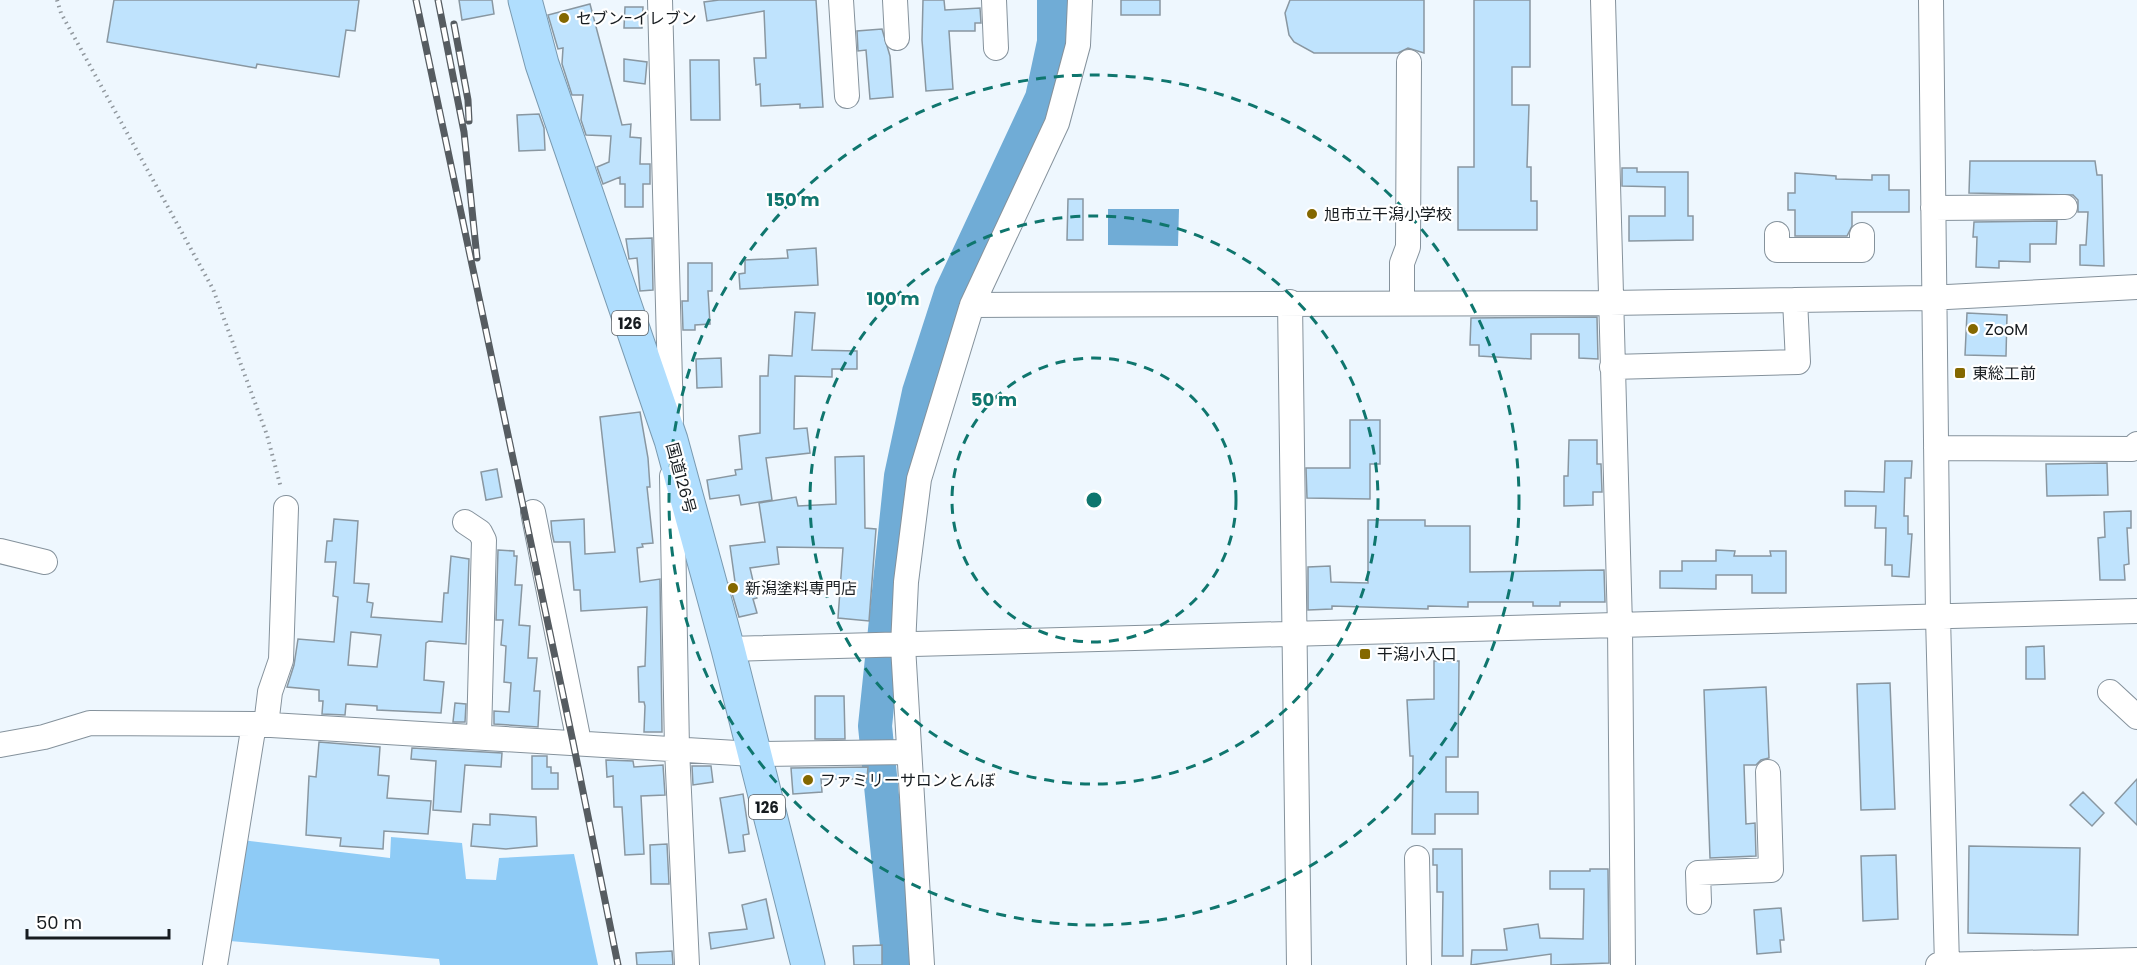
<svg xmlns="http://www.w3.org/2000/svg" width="2137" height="965" viewBox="0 0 2137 965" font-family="Poppins,'Noto Sans JP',sans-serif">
  <rect width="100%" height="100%" fill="#eef7fe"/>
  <!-- forest -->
  <path fill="#8ecbf6" d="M391 837 462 843 466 879 496 880 499 858 574 854 598 965H440L439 959 230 941 242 840 390 858Z"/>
  <!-- water -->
  <path fill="#70acd6" d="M1108 209H1179L1178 246 1108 245Z"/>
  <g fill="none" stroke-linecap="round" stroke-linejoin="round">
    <!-- river -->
    <path stroke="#70acd6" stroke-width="34" d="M899 965 875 726 901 476 919 392 951 293 1042 98 1054 42V0"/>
  </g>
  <!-- building -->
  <path fill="#bfe3fd" stroke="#8997a1" stroke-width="1.5" fill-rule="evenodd" d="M114 0H359L355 31 346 30 339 77 257 64 256 68 107 42Z
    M459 0H492L494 14 462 20Z
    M719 0H816L823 107 800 108V104L761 106 760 84 756 85 754 58H766L764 11 707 21 704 2Z
    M923 0H944L945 10 980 8 981 23H975V31H949L953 89 926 91 922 40Z
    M1121 0H1160V15H1121Z
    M1290 0H1424V53L1408 48 1398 53H1314L1294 42 1289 35 1285 13Z
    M1474 0H1530V67H1512V105H1529L1527 167H1531V201H1537V230H1458V167H1474Z
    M590 4 622 125 631 124 630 137 641 138 640 164H650V184H643V207H625V184H620V177L603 184 597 167 609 162 611 136 586 135 581 120 583 95H572L562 64 563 48 558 49 548 15Z
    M625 7H643L642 28H624Z
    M882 29 890 56 893 97 870 99 866 50 858 51 857 31Z
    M624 59 647 62 645 84 624 81Z
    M690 60H719L720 120H691Z
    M539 114 544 128 545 150 519 151 517 115Z
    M1970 161H2095L2097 175H2102L2104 266 2080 265V245H2086L2088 212H2078V200L2073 195 1969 193Z
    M1622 168H1637V172H1688V216H1693V240L1629 241V216H1665V187L1622 186Z
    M1795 173 1836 176V179L1872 180V175H1889V190H1909V212H1852V226L1847 236H1795V210H1788V193H1795Z
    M1068 199H1083V240H1067Z
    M2057 221 2056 244H2030V262L1999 261V268L1976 267 1977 237H1973L1974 222Z
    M652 238 653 290 640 291 637 258 629 259 626 239Z
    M816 248 818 285 740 289 739 274 745 273V260L788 258 787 250Z
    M688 263H712V291H708L710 324 695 325V330H683L682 301H688Z
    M795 312 815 313 812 350 857 351V369H832V377L795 376 794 429 807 428 810 453 766 458 772 500 741 505 739 495 710 499 707 480 736 475 735 470 742 469 739 436 760 433V376H768L769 355 792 356Z
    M1967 313 2007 315 2006 356 1965 355Z
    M1597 317 1598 359 1579 358V334H1531V359L1479 356V345H1470L1471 318Z
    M721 358 722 387 697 388 696 359Z
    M640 412 648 458 650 487H647L653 543 642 544 643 547 637 548 640 582 660 579 662 732H644L645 706 644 702H639L638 667 645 666 647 607 581 611 580 590H574L570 542H554L552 533 551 521 584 519 585 554 615 552 600 417Z
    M1350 420H1380V464H1370V499L1307 498 1306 468H1350Z
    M1569 440H1597V464H1601L1602 492H1593V505L1564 506V476H1568Z
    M864 456 865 528 876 529 869 621 838 618 843 548 777 547 779 564 750 568 757 598 753 599 757 613 739 617 729 583 735 582 730 546 765 542 759 503 796 497 798 506 836 504 835 457Z
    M1885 461H1912L1911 478H1905L1904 516H1908V534H1912L1909 577 1892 576V565H1885L1886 528H1875L1876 506H1845V491L1884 492Z
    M2107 463 2108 495 2047 496 2046 464Z
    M497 469 502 497 486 500 481 472Z
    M2131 511V528H2127L2129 564 2124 565 2125 580H2100L2098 538 2105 537 2104 512Z
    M334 519 358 521 354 583 369 584 367 602 373 603 371 617 442 622 444 593H448L451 556 469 559 466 644 429 641 426 643 424 680 444 682 441 713 377 710V706L346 704 345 715 322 714 323 701H319V690L287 687 294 665 298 639 334 642 338 597 333 596 336 562H325L327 541H332ZM351 632 381 635 377 667 348 665Z
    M1368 520H1425V526H1470V572L1604 570 1605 602H1560V606H1533V602H1468V607L1428 606V609L1332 606V609L1308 610V567L1330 566 1331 582 1368 583Z
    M498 550 514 551V556H517L515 585H522L519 625 530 626 528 658H537L534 691H540L538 727 494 724V711L509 712 511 683 504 682 506 646 501 645 503 620H496Z
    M1716 550 1735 551 1734 556H1771L1770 551H1786V593H1752V575H1716V589L1660 588V571H1682V561H1716Z
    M2044 646 2045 679H2026V647Z
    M1434 661H1459L1458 757H1446V792H1478V814H1435V834H1412L1413 756H1410L1407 700 1434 699Z
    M1890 683 1895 809 1861 810 1857 684Z
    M1766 687 1769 758 1761 760 1756 765H1744L1746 824 1755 823 1756 856 1710 858 1704 690Z
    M815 696H844L845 739H815Z
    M455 703 466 704 465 722H453Z
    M319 742 380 747 378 775 389 776 387 798 431 801 428 834 384 831 383 849 340 846 341 838 306 835 309 776 316 777Z
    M412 748 502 753 501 767 465 765 461 812 433 810 436 761 411 759Z
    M532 756H547V767H551V773H558V789H532Z
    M606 760 633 761 634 767 663 765 665 795 641 796 644 854 625 855 622 807H614L613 776 607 777Z
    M692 766H711L713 782 693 785Z
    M868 767 867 779H821L822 792 793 794 791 768Z
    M2137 779V825L2115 803Z
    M2083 792 2104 813 2092 826 2070 805Z
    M743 794 749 834 743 835 745 851 729 853 720 798Z
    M490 814 536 817 537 846 506 849 471 846 473 824 490 825Z
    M667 844 669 884H651L650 845Z
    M1969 846 2080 848 2078 935 1968 933Z
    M1433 849H1462L1463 956H1442L1443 892H1437V865H1433Z
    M1896 855 1898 919 1863 921 1861 856Z
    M1590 869H1608L1609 963 1551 965V954L1471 965 1472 950H1507L1504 929 1538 924 1540 938 1583 939 1584 889H1550V871H1590Z
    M766 899 774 938 711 949 709 933 747 929 742 905Z
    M1781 908 1784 940H1780L1781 952 1757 954 1754 910Z
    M882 945V965H854L853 946Z
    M672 951 673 965H637L636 953Z"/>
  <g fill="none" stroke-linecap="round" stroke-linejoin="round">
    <!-- minor casing -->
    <g stroke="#85929c" stroke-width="26">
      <path id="minor" d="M660 0 671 420
        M841 0 847 96
        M895 0 897 38
        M994 0 996 48
        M1603 0 1620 626 1623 965
        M1931 0 1938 617 1947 965
        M1933 208 2065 207
        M1777 234V250H1862V235
        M1290 302 1299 965
        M1402 303V263L1408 247 1409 62
        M972 305 1610 303 1928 298 2137 287
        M1612 367 1798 362 1795 300
        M1936 448 2132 449 2137 444
        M672 476 677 749 687 965
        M533 512 579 742
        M465 522 480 532 484 540 479 736
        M0 551 45 562
        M728 649 2137 611
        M2110 692 2137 717
        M266 725 270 692 281 660 286 508
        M0 745 44 737 90 723 254 724 753 754 909 752
        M1417 858 1419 965
        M1699 902 1698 873 1771 870 1768 772
        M215 965 254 724
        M922 965 903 646 906 582 919 479 972 305 1057 123 1078 45 1080 0
        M1938 965 2137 960"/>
    </g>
    <!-- highway casing -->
    <g stroke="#7a9ab0" stroke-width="35">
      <path id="highway" d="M525 0 542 64 671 440 728 649 808 965"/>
    </g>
    <!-- path -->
    <path stroke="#91989e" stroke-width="4" stroke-dasharray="1.5 4.5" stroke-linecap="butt" d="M57 0 61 13 213 289 267 435 281 488"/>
    <!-- minor -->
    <use href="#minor" stroke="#fff" stroke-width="24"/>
    <!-- highway -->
    <use href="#highway" stroke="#b0defe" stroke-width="33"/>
    <!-- rail casing -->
    <g stroke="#565c61" stroke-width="7">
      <path id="rail" d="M416 0 573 742 618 965
        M438 0 464 132 477 258
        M454 24 468 100 469 121"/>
    </g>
    <!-- rail -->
    <use href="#rail" stroke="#fff" stroke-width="4.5" stroke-dasharray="14" stroke-linecap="butt"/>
  </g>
  <!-- distance rings -->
  <g fill="none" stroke="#0f766e" stroke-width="3" stroke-dasharray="10 8">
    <circle cx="1094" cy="500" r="142"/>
    <circle cx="1094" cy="500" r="284"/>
    <circle cx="1094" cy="500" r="425"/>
  </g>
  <!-- markers -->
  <g fill="#846800" stroke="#fff" stroke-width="2">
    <circle cx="564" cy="18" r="6"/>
    <circle cx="1312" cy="214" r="6"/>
    <circle cx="1973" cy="329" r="6"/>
    <rect x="1954" y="367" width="12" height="12" rx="3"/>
    <circle cx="733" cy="588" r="6"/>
    <rect x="1359" y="648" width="12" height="12" rx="3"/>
    <circle cx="808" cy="780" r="6"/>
  </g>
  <g text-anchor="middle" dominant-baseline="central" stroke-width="4.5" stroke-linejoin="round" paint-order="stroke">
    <!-- shield labels -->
    <g fill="#fff" stroke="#5d6063" stroke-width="1.5">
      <rect x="612" y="311" width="36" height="24" rx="4.5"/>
      <rect x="749" y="795" width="36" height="24" rx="4.5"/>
    </g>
    <g font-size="15" font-weight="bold" fill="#171c20">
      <text x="630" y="323">126</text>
      <text x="767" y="807">126</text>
    </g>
    <!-- poi labels -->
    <g font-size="16" fill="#171c20" stroke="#fff" text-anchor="start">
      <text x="576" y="18">セブン-イレブン</text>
      <text x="1324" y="214">旭市立干潟小学校</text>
      <text x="1985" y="329">ZooM</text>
      <text x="1972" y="373">東総工前</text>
      <text x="745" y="588">新潟塗料専門店</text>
      <text x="1377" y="654">干潟小入口</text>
      <text x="820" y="780">ファミリーサロンとんぼ</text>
    </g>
    <!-- street labels -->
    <g font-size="16" fill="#171c20" stroke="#fff">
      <text transform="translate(681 478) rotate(75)">国道126号</text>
    </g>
  </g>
  <circle cx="1094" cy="500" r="9" fill="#0f766e" stroke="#fff" stroke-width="3"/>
  <g font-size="18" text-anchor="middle" font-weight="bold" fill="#0f766e" stroke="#fff" stroke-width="4.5" stroke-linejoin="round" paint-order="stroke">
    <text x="793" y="206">150 m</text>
    <text x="893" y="305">100 m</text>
    <text x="994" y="406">50 m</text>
  </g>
  <!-- scale -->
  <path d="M27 929v9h142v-9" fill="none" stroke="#171c20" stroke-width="3"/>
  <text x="36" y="929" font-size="18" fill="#171c20" stroke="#ffffff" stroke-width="4.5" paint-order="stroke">50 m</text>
</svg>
